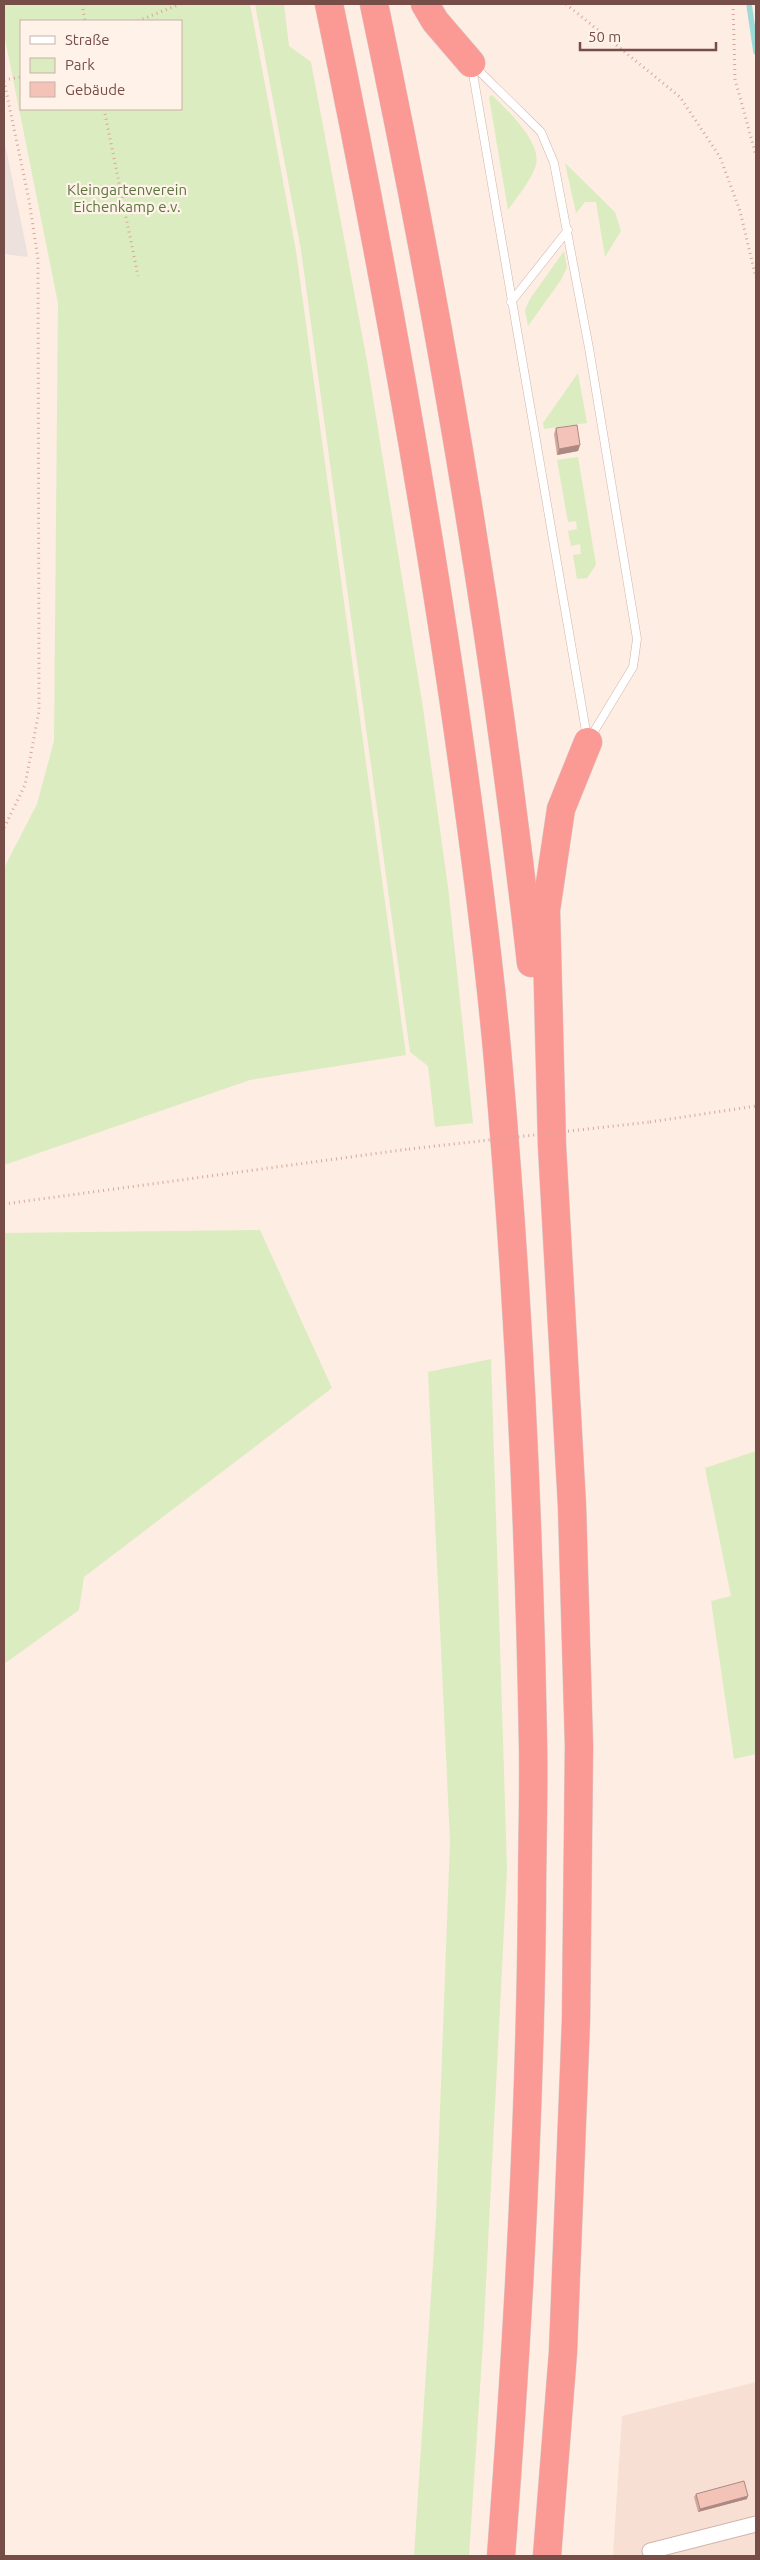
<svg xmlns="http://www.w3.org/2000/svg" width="760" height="2560" viewBox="0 0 760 2560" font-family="Ubuntu,sans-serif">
  <rect width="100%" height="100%" fill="#fdede2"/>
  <!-- residential -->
  <path fill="#f8dfd3" d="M756 2382V2556H613L622 2416Z"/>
  <!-- industrial -->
  <path fill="#ece1dd" d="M4 139 28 256V257L4 254Z"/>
  <!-- green -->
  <path fill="#dbecc0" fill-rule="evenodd" d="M4 4H250L296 251 406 1055 250 1080 4 1165V868L37 804 54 741 58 303 4 34ZM21 21H181V109H21Z
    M255 4H284L289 46 311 62 367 361 423 708 448 887 473 1123 435 1127 428 1066 410 1052 301 250Z
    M492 95C507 110 545 145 535 168 529 183 517 197 508 210L489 97Z
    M565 163 615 212 621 231 605 257 596 202H585L576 213Z
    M564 251 567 267 561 280 528 326 525 310 530 299Z
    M578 373 587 423 544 429 543 423Z
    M578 457 596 565 587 578 577 579 573 555 581 554 580 544 571 546 568 531 577 529 576 521 568 522 557 460Z
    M260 1230 332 1388 84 1577 79 1610 4 1664V1233Z
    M491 1359 507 1869 483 2342 469 2556H414L436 2218 450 1841 428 1372Z
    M756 1451V1754L734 1759 711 1601 731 1596 705 1468Z"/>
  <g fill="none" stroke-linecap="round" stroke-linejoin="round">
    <!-- stream -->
    <path stroke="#9bdad6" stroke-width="5.5" d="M749 4 756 52"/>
    <!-- lane casing -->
    <g stroke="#d1b4ab" stroke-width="9">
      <path id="lane" d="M473 65 541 132 554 163 589 348 637 639 633 667 590 738
        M472 68 587 737
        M511 302 568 230"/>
    </g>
    <!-- street casing -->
    <g stroke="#d1b4ab" stroke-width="17">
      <path id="street" d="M650 2551 756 2524"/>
    </g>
    <!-- highway casing -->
    <g stroke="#d9cdcb" stroke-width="29">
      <path id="highway" d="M329 4C376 231 418 460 452 690 470 813 487 937 498 1061 518 1288 529 1516 533 1744 534 1796 532 1847 532 1899 530 2119 518 2337 501 2556
        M374 4C441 321 495 641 531 963
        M425 4 435 21 471 63
        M547 2556 563 2352 576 2020 579 1746 572 1506 552 1146 546 910 561 809 588 742"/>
    </g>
    <!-- path -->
    <path stroke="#d9a69b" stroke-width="3" stroke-dasharray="1 4" stroke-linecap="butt" d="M82 4 85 21
      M566 4 680 97 720 157 740 211 756 278
      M733 4 735 79 756 156
      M138 21 180 4
      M4 80 21 77
      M4 81 29 200 38 259 39 711 25 785 4 828
      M104 109 138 276
      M650 1122 756 1106
      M4 1204 409 1149"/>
    <!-- lane -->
    <use href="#lane" stroke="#fff" stroke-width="8"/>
    <!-- street -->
    <use href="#street" stroke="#fff" stroke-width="15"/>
    <!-- highway -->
    <use href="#highway" stroke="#fb9995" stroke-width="28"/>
    <!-- path-bridge -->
    <path stroke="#d9a69b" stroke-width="3" stroke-dasharray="1 4" stroke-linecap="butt" d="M409 1149 650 1122"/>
  </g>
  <!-- wall -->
  <path fill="#d2a89e" d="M556 428 580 445 578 451 557 455 554 434Z
    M696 2494 747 2499 698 2512 694 2497Z"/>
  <!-- shaded-wall -->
  <path fill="#ab8881" d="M580 445 578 451 557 455 559 449Z
    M748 2496 747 2499 698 2512 700 2509Z"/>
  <!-- building -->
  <path fill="#f4c3b8" stroke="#ab8881" d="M577 425 580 445 559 449 556 428Z
    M744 2481 748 2496 700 2509 696 2494Z"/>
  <g text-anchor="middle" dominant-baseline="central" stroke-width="4.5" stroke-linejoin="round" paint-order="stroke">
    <!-- park labels -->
    <g font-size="15" fill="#5a773c" stroke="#fff2e9">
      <text x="127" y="189">Kleingartenverein<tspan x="127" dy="17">Eichenkamp e.v.</tspan></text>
    </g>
  </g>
  <!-- border -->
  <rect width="760" height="2560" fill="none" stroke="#774d47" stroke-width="10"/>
  <!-- legend -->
  <rect x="20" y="20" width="162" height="90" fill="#fff2e9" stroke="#c9b0a8"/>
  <rect x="30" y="36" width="25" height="8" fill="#ffffff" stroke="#c9b0a8"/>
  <text x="65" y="45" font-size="15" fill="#774d47">Straße</text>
  <rect x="30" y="58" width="25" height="15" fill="#dbecc0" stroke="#c9b0a8"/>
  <text x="65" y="70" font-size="15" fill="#774d47">Park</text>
  <rect x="30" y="82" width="25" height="15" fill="#f4c3b8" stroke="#c9b0a8"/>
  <text x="65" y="95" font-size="15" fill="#774d47">Gebäude</text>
  <!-- scale -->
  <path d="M580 42v8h136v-8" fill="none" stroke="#774d47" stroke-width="2.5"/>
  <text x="588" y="42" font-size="15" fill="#774d47" stroke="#fff2e9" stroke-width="4" paint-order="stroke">50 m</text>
</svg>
